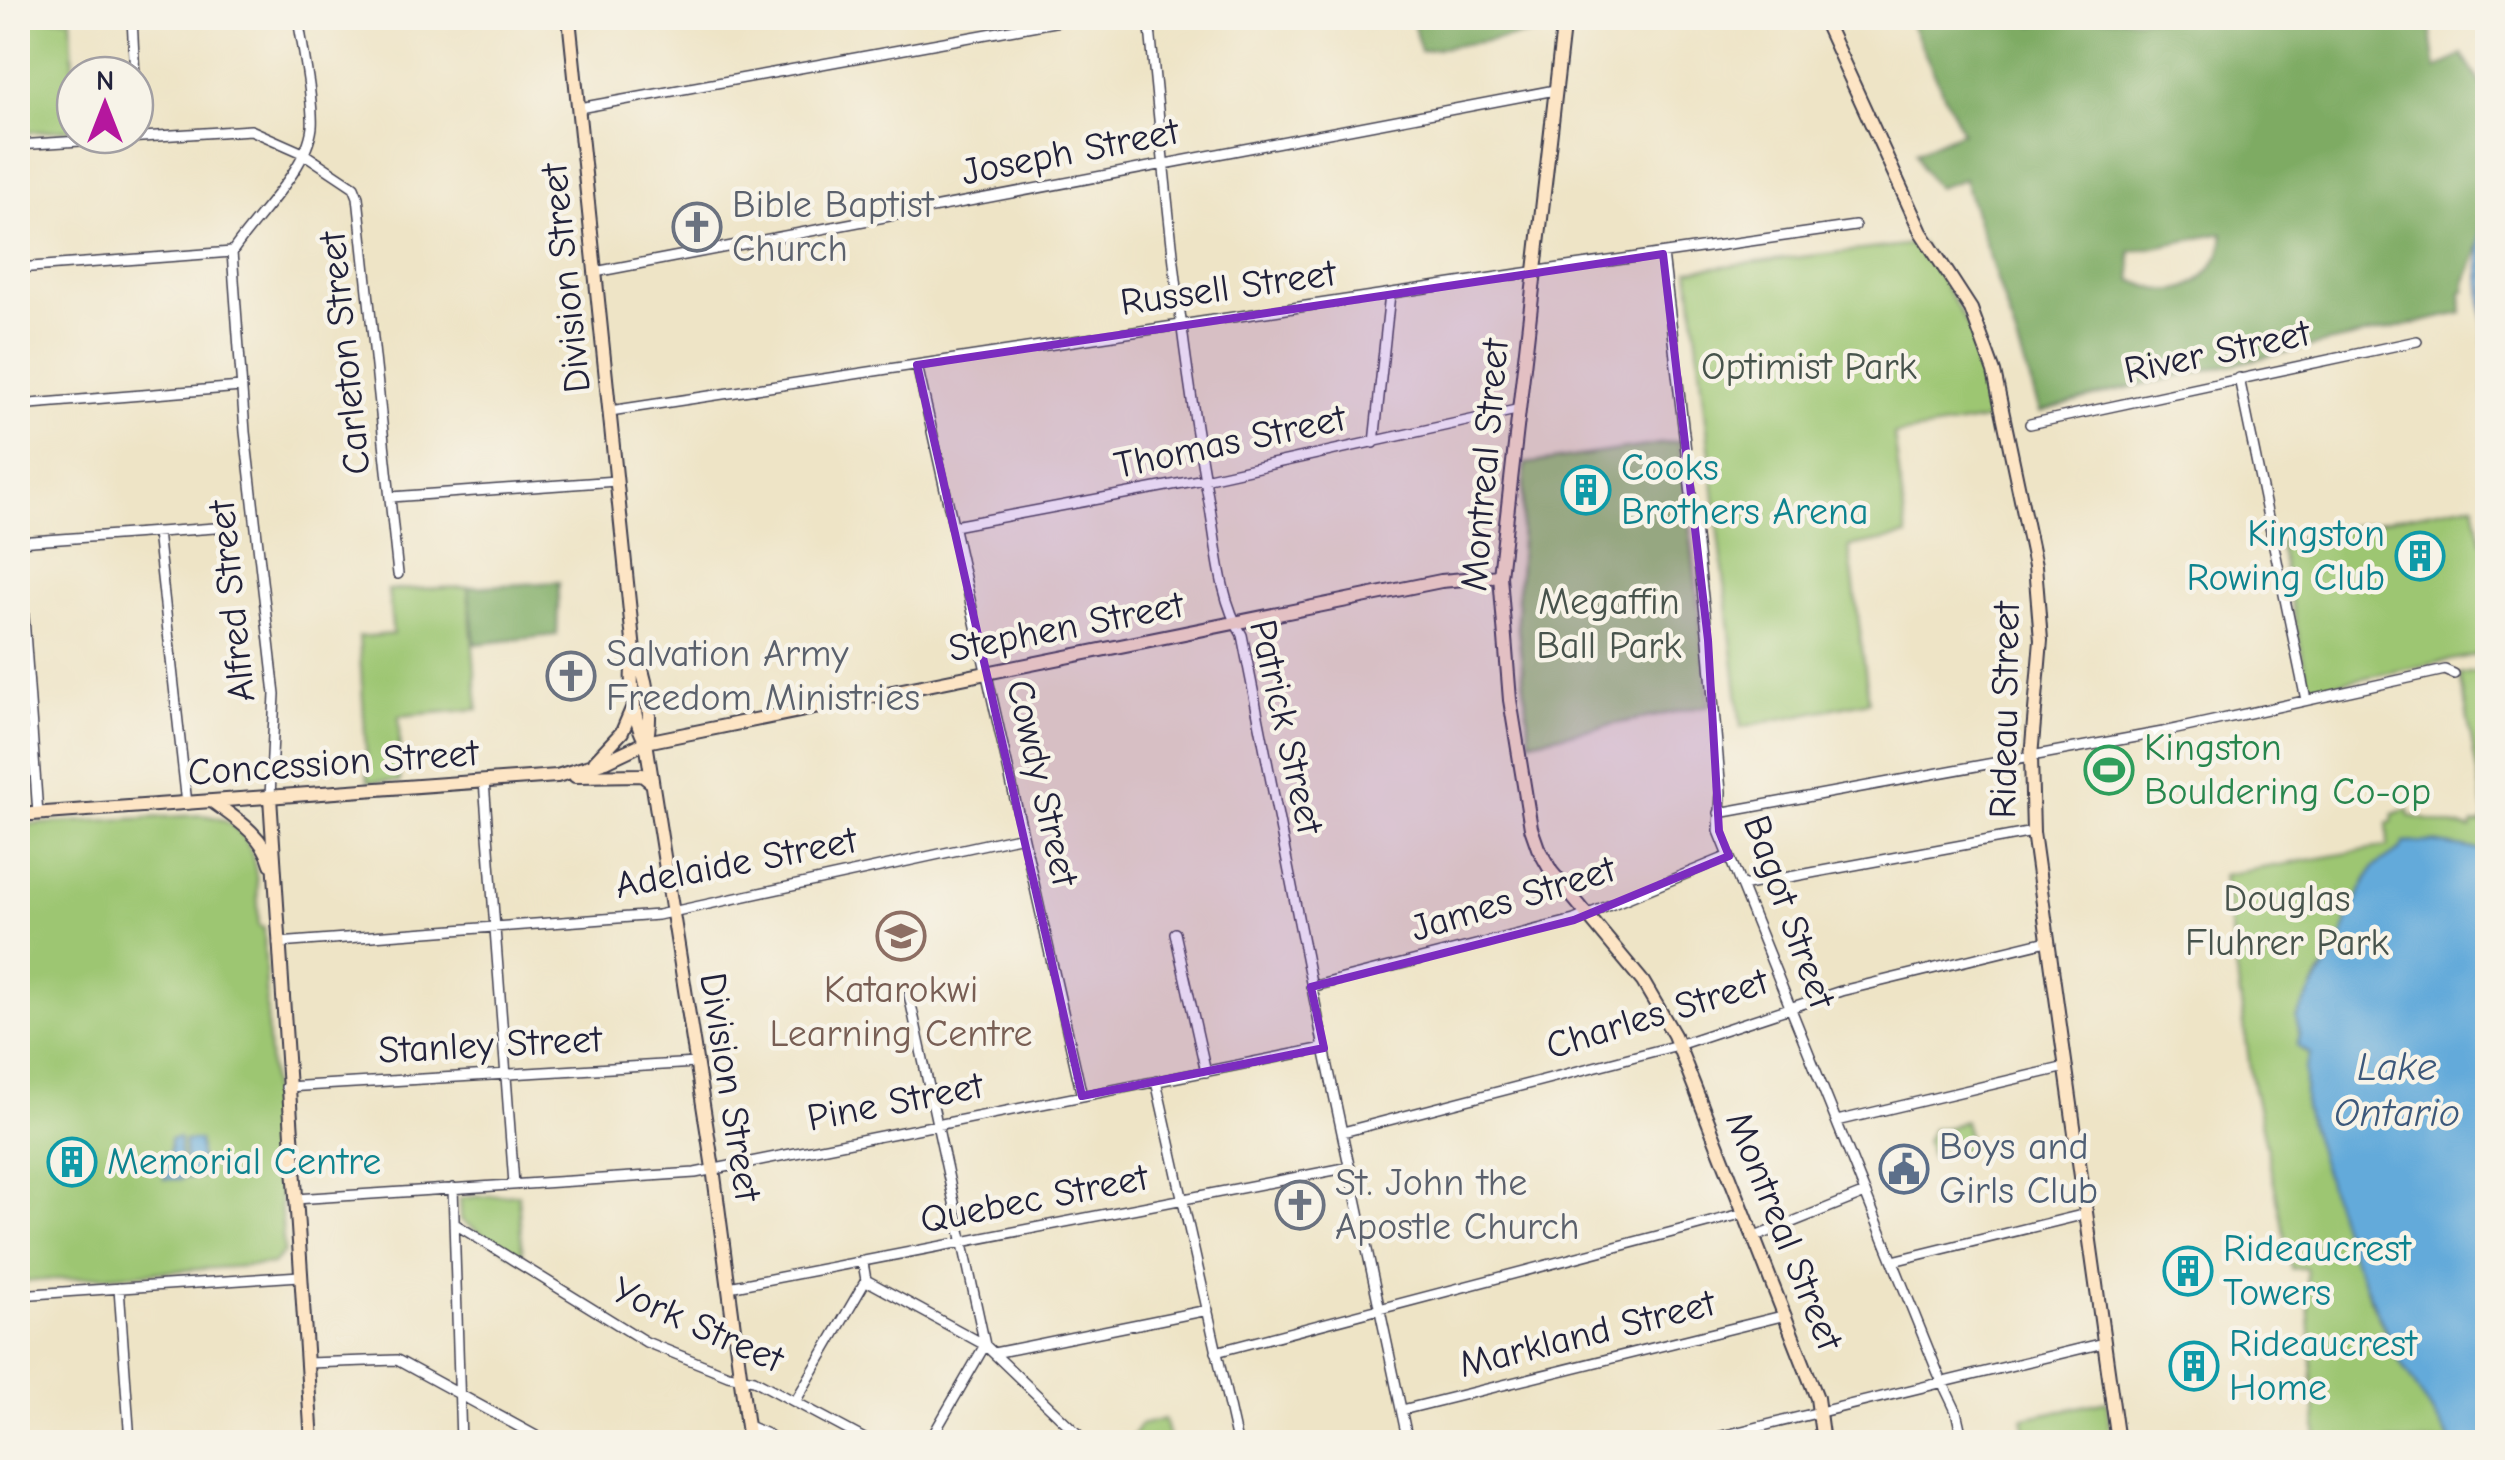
<svg xmlns="http://www.w3.org/2000/svg" width="2505" height="1460" viewBox="0 0 2505 1460" font-family="'Comic Neue',sans-serif">
  <rect width="100%" height="100%" fill="#f7f3e8"/>
  <filter id="ink" filterUnits="userSpaceOnUse"><feTurbulence type="fractalNoise" baseFrequency=".01" numOctaves="2"/><feDisplacementMap in="SourceGraphic" scale="20" xChannelSelector="R" yChannelSelector="G"/><feConvolveMatrix kernelMatrix="1 2 1 2 8 2 1 2 1" color-interpolation-filters="sRGB"/></filter>
  <filter id="wash" filterUnits="userSpaceOnUse"><feTurbulence type="fractalNoise" baseFrequency=".0048" numOctaves="4" result="noise"/><feDisplacementMap in="SourceGraphic" scale="40" xChannelSelector="R" yChannelSelector="G"/><feGaussianBlur stdDeviation="2.25" result="paint"/><feColorMatrix in="noise" values="0 0 0 0 0 0 0 0 0 0 0 0 0 0 0 0 0 1.4 0 .05"/><feComposite in="paint" operator="in"/></filter>
  <g filter="url(#wash)">
    <rect width="100%" height="100%" fill="#eee4c6"/>
    <!-- green -->
    <path fill="#9dc672" stroke="#607456" stroke-width="2.5" d="M18 18H71L75 129 18 133Z
      M1921 243 1979 346 1996 418 1894 435 1907 536 1849 547 1869 701 1741 727 1689 270Z
      M1680 441 1710 705 1530 741 1517 619 1525 464Z
      M2474 503 2481 541 2487 544V629H2482V633L2487 634 2486 653 2313 688 2307 678 2279 541Z
      M468 587 478 709 399 716 400 782 368 781 359 637 393 634 388 590Z
      M2487 669V851L2432 842 2404 843 2401 849 2373 868 2350 913 2341 941 2317 980 2298 1021 2301 1049 2310 1054 2367 1292 2397 1357 2451 1442H2317L2306 1268 2292 1269 2251 1075 2223 875 2388 846 2387 823 2392 822 2393 814 2409 809V816L2471 829 2473 824 2482 823 2485 816 2460 675Z
      M200 815C263 819 256 880 259 927L264 928 268 1041 284 1252 273 1264 18 1282V825Z
      M1964 1121 1972 1148 1952 1154 1949 1146 1942 1158H1932L1926 1141 1932 1129H1944Z
      M518 1194 523 1261 461 1220 460 1198Z
      M2107 1401 2111 1442H2028L2023 1418Z
      M1164 1419 1170 1442H1128L1140 1425Z"/>
    <!-- forest -->
    <path fill="#7eab64" stroke="#506650" stroke-width="2.5" fill-rule="evenodd" d="M1412 18H1555L1553 31 1420 51Z
      M1908 18H2031L2033 25 2068 18H2429L2436 69 2462 55 2487 93 2485 218 2477 254 2465 283V290L2461 292 2462 313 2118 390 2040 412 1964 179 1937 188 1922 168 1916 152 1962 132ZM2223 233C2226 255 2203 284 2181 289 2164 294 2148 287 2132 280L2130 252Z
      M559 582 557 635 475 644 468 587Z"/>
    <!-- water -->
    <path fill="#64aada" stroke="#43668a" stroke-width="2.5" d="M2487 157V402L2484 393 2487 374 2480 270 2481 172Z
      M2432 842 2487 851V1442H2451L2397 1357 2345 1239 2305 1108V1069L2310 1054 2297 1046 2300 1034 2296 1018 2341 941 2350 913 2373 868 2401 849 2404 843Z
      M179 1138 181 1164 185 1163 184 1141 199 1140 201 1177 186 1178V1170L179 1169 174 1173 182 1171V1179H164L165 1174 171 1172 163 1171 166 1162 162 1156 170 1152V1139Z"/>
  </g>
  <g filter="url(#ink)">
    <g fill="none" stroke-linecap="round" stroke-linejoin="round">
      <!-- street casing -->
      <g stroke="#413f50" stroke-width="12">
        <path id="street" d="M132 18 138 136
          M1149 18C1165 179 1179 342 1209 502 1217 546 1219 597 1242 635L1324 1048 1408 1442
          M579 108 1076 18
          M18 145 251 130 303 153 354 187 358 197 398 574
          M1663 254 1708 640 1721 792 1719 831 1938 1373 1956 1411 1963 1442
          M18 268 232 252
          M595 272 1555 90
          M917 365 1082 1096
          M2239 378 2306 700
          M18 405 241 387
          M610 411 1518 274 1855 226
          M2030 424 2417 341
          M1374 443 1390 294
          M391 497 616 481
          M954 526 1204 479 1516 410
          M157 532 187 804
          M18 533 38 814
          M18 542 229 527
          M484 781 514 1184
          M270 797 275 694 245 432 232 252C256 216 307 170 312 127 314 103 302 45 298 18
          M1719 813 2163 732 2445 670 2454 674
          M1741 886 2033 832
          M1175 933 1206 1072
          M278 943 658 915 1023 836
          M1311 987 1574 920 1729 856
          M909 995 985 1345 929 1442
          M1156 1081 1237 1442
          M286 1087 696 1063
          M1837 1121 2066 1067
          M1343 1132 1678 1045 1841 991 2047 941
          M453 1188 461 1442
          M295 1199 695 1173 1324 1048
          M455 1224 646 1342 728 1375 754 1380 870 1442
          M1755 1237 1865 1193
          M1893 1261 2086 1214
          M863 1263 866 1280 985 1345 1086 1442
          M729 1287 1350 1167
          M119 1288 130 1442
          M18 1295 300 1276
          M1216 1352 1745 1213
          M994 1353 1208 1310
          M307 1363 397 1360 547 1442
          M795 1402 866 1280
          M1402 1410 1786 1315
          M746 1425 769 1435 777 1442
          M1697 1442 2104 1343"/>
      </g>
      <!-- secondary casing -->
      <g stroke="#413f50" stroke-width="16">
        <path id="secondary" d="M569 18 634 651C629 676 632 720 646 742L713 1168 749 1442
          M1564 18 1500 576 1510 700 1531 828 1538 848 1551 871 1643 982 1674 1035 1817 1398 1823 1442
          M1823 18 1921 232 1971 309 1994 372 2035 566 2041 640 2031 757 2033 832 2118 1442
          M634 651C647 673 653 717 646 742
          M595 761 622 732 634 704
          M575 776 642 775 652 783
          M270 797 312 1442
          M213 802C235 818 264 836 271 864
          M18 815 557 776 606 761 646 742 1441 581 1500 576"/>
      </g>
      <!-- street -->
      <use href="#street" stroke="#fff" stroke-width="9"/>
      <!-- secondary -->
      <use href="#secondary" stroke="#fde5c5" stroke-width="12"/>
    </g>
  </g>
  <!-- marked area -->
  <path fill="#7b2cbf" fill-opacity="0.2" stroke="#7b2cbf" stroke-width="8" stroke-linejoin="round" d="M1663 254 1708 640 1719 831 1729 856 1574 920 1311 987 1324 1048 1082 1096 917 365Z"/>
  <!-- icons -->
  <defs>
    <g id="church-ring" transform="scale(2.5)"><circle r="9.5" fill="#f7f3e8" stroke="#6b7280" stroke-width="1.5"/><path d="M-1.2-6h2.4v3.5h3.3v2.4h-3.3V6h-2.4V-.1h-3.3v-2.4h3.3Z" fill="#6b7280"/></g>
    <g id="building-ring" transform="scale(2.5)"><circle r="9.5" fill="#f7f3e8" stroke="#0f9aa8" stroke-width="1.5"/><path d="M-4-6H4V6H1V3H-1V6H-4ZM-2.5-4.3h1.7v1.8h-1.7ZM.8-4.3h1.7v1.8H.8ZM-2.5-1h1.7V.8h-1.7ZM.8-1h1.7V.8H.8Z" fill="#0f9aa8"/></g>
    <g id="stadium-ring" transform="scale(2.5)"><circle r="9.5" fill="#f7f3e8" stroke="#2e9e5b" stroke-width="1.5"/><path d="M0-5a6.5 5 0 1 0 0 10a6.5 5 0 1 0 0-10ZM-3.5-1.8h7v3.6h-7Z" fill="#2e9e5b"/></g>
    <g id="school-ring" transform="scale(2.5)"><circle r="9.5" fill="#f7f3e8" stroke="#8d6e63" stroke-width="1.5"/><path d="M0-5L7-2L0 1L-7-2ZM-4 1L0 2.5L4 1V4Q0 6-4 4Z" fill="#8d6e63"/></g>
    <g id="civic-ring" transform="scale(2.5)"><circle r="9.5" fill="#f7f3e8" stroke="#5c6f8a" stroke-width="1.5"/><path d="M-.6-6.5H3V-4.5H.6V-3L4-1V1h2V6H-6V1h2V-1L-.6-3ZM-1.2 2.5V6h2.4V2.5Z" fill="#5c6f8a"/></g>
  </defs>
  <g fill-rule="evenodd">
    <use href="#church-ring" x="697" y="227"/>
    <use href="#building-ring" x="1586" y="490"/>
    <use href="#building-ring" x="2420" y="556"/>
    <use href="#church-ring" x="571" y="676"/>
    <use href="#stadium-ring" x="2109" y="770"/>
    <use href="#school-ring" x="901" y="936"/>
    <use href="#building-ring" x="72" y="1162"/>
    <use href="#civic-ring" x="1904" y="1169"/>
    <use href="#church-ring" x="1300" y="1205"/>
    <use href="#building-ring" x="2188" y="1271"/>
    <use href="#building-ring" x="2194" y="1366"/>
  </g>
  <g text-anchor="middle" dominant-baseline="central" stroke-width="9" stroke-linejoin="round" paint-order="stroke">
    <!-- street labels -->
    <g font-size="38" fill="#22223b" stroke="#f7f3e8">
      <text transform="translate(1070 152) rotate(-11)">Joseph Street</text>
      <text transform="translate(566 278) rotate(-96)">Division Street</text>
      <text transform="translate(1228 288) rotate(-8)">Russell Street</text>
      <text transform="translate(2217 352) rotate(-12)">River Street</text>
      <text transform="translate(345 353) rotate(-96)">Carleton Street</text>
      <text transform="translate(1230 442) rotate(-12)">Thomas Street</text>
      <text transform="translate(1485 465) rotate(-85)">Montreal Street</text>
      <text transform="translate(232 601) rotate(-96)">Alfred Street</text>
      <text transform="translate(1066 627) rotate(-11)">Stephen Street</text>
      <text transform="translate(2005 710) rotate(-89)">Rideau Street</text>
      <text transform="translate(1286 727) rotate(77)">Patrick Street</text>
      <text transform="translate(333 763) rotate(-4)">Concession Street</text>
      <text transform="translate(1042 783) rotate(77)">Cowdy Street</text>
      <text transform="translate(736 863) rotate(-11)">Adelaide Street</text>
      <text transform="translate(1513 899) rotate(-17)">James Street</text>
      <text transform="translate(1789 912) rotate(70)">Bagot Street</text>
      <text transform="translate(1657 1014) rotate(-17)">Charles Street</text>
      <text transform="translate(490 1045) rotate(-3)">Stanley Street</text>
      <text transform="translate(730 1087) rotate(81)">Division Street</text>
      <text transform="translate(895 1102) rotate(-11)">Pine Street</text>
      <text transform="translate(1034 1199) rotate(-11)">Quebec Street</text>
      <text transform="translate(1784 1231) rotate(68)">Montreal Street</text>
      <text transform="translate(698 1325) rotate(24)">York Street</text>
      <text transform="translate(1587 1334) rotate(-14)">Markland Street</text>
    </g>
    <!-- worship labels -->
    <g font-size="38" fill="#5b616d" stroke="#f7f3e8" text-anchor="start">
      <text x="732" y="205">Bible Baptist<tspan x="732" dy="44">Church</tspan></text>
      <text x="606" y="654">Salvation Army<tspan x="606" dy="44">Freedom Ministries</tspan></text>
      <text x="1335" y="1183">St. John the<tspan x="1335" dy="44">Apostle Church</tspan></text>
    </g>
    <!-- park labels -->
    <g font-size="38" fill="#47534c" stroke="#f7f3e8">
      <text x="1809" y="367">Optimist Park</text>
      <text x="1609" y="602">Megaffin<tspan x="1609" dy="44">Ball Park</tspan></text>
      <text x="2287" y="899">Douglas<tspan x="2287" dy="44">Fluhrer Park</tspan></text>
    </g>
    <!-- culture labels -->
    <g font-size="38" fill="#0d838f" stroke="#f7f3e8" text-anchor="start">
      <text x="1621" y="468">Cooks<tspan x="1621" dy="44">Brothers Arena</tspan></text>
      <text x="2385" y="534" text-anchor="end">Kingston<tspan x="2385" dy="44">Rowing Club</tspan></text>
      <text x="107" y="1162">Memorial Centre</text>
      <text x="2223" y="1249">Rideaucrest<tspan x="2223" dy="44">Towers</tspan></text>
      <text x="2229" y="1344">Rideaucrest<tspan x="2229" dy="44">Home</tspan></text>
    </g>
    <!-- leisure labels -->
    <g font-size="38" fill="#27864d" stroke="#f7f3e8" text-anchor="start">
      <text x="2144" y="748">Kingston<tspan x="2144" dy="44">Bouldering Co-op</tspan></text>
    </g>
    <!-- education labels -->
    <g font-size="38" fill="#785e54" stroke="#f7f3e8">
      <text x="901" y="990">Katarokwi<tspan x="901" dy="44">Learning Centre</tspan></text>
    </g>
    <!-- service labels -->
    <g font-size="38" fill="#4e5e75" stroke="#f7f3e8" text-anchor="start">
      <text x="1939" y="1147">Boys and<tspan x="1939" dy="44">Girls Club</tspan></text>
    </g>
    <!-- water labels -->
    <g font-size="40" font-style="italic" fill="#3c587b" stroke="#f7f3e8">
      <text x="2397" y="1067">Lake<tspan x="2397" dy="46">Ontario</tspan></text>
    </g>
  </g>
  <!-- margin -->
  <rect width="2505" height="1460" fill="none" stroke="#f7f3e8" stroke-width="60"/>
  <!-- north arrow -->
  <g transform="translate(105 105)"><circle r="48" fill="#f7f3e8" stroke="#a29fa3" stroke-width="2.5"/>
  <path d="M0-8L18 38L0 25L-18 38Z" fill="#b5179e"/>
  <text y="-15" font-size="28" font-weight="bold" text-anchor="middle" fill="#22223b">N</text>
  </g>
</svg>
